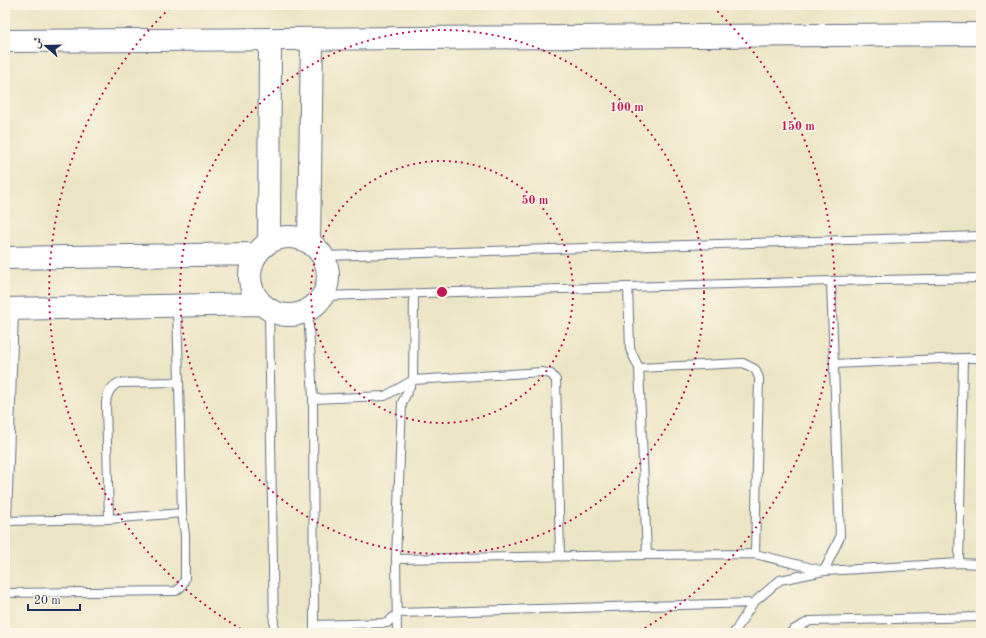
<svg xmlns="http://www.w3.org/2000/svg" width="986" height="638" viewBox="0 0 986 638" font-family="'Old Standard TT',Amiri,serif">
  <rect width="100%" height="100%" fill="#fcf5e5"/>
  <filter id="ink" filterUnits="userSpaceOnUse"><feTurbulence type="fractalNoise" baseFrequency=".025" numOctaves="2"/><feDisplacementMap in="SourceGraphic" scale="8" xChannelSelector="R" yChannelSelector="G"/><feConvolveMatrix kernelMatrix="1 2 1 2 8 2 1 2 1" color-interpolation-filters="sRGB"/></filter>
  <filter id="wash" filterUnits="userSpaceOnUse"><feTurbulence type="fractalNoise" baseFrequency=".012" numOctaves="4" result="noise"/><feDisplacementMap in="SourceGraphic" scale="16" xChannelSelector="R" yChannelSelector="G"/><feGaussianBlur stdDeviation="0.9" result="paint"/><feColorMatrix in="noise" values="0 0 0 0 0 0 0 0 0 0 0 0 0 0 0 0 0 1.4 0 .05"/><feComposite in="paint" operator="in"/></filter>
  <g filter="url(#wash)">
    <rect width="100%" height="100%" fill="#ece5c5"/>
  </g>
  <g filter="url(#ink)">
    <g fill="none" stroke-linecap="round" stroke-linejoin="round">
      <!-- lane casing -->
      <g stroke="#646f82" stroke-width="10">
        <path id="lane" d="M323 256 981 236
          M628 287 630 349 639 368 647 555
          M323 296 831 281 981 278
          M177 307 179 382
          M269 310 274 633
          M308 310 313 399 314 633
          M834 364 963 358
          M639 368 743 363 755 369 759 378 755 554
          M313 399 385 396 413 380 542 372 551 374 556 380 560 556
          M5 521 109 519 182 513
          M7 521 14 310
          M396 559 647 555 755 554 824 571
          M959 563 963 358H981
          M824 571 840 537 831 281
          M5 593 176 591 181 587 185 579V535L182 513 179 382 118 383C109 388 106 396 106 405L109 519
          M314 625 387 623 398 613 753 603
          M397 633 396 559 402 403 413 380 414 293
          M734 633 753 603 780 580 824 571 959 563 981 564
          M790 633 793 630 810 621 981 617"/>
      </g>
      <!-- secondary casing -->
      <g stroke="#646f82" stroke-width="24">
        <path id="secondary" d="M250 276a39 39 0 1 1 78 0a39 39 0 1 1-78 0Z
          M269 242 270 39
          M309 242 312 39
          M5 258 256 254
          M5 309 261 304"/>
      </g>
      <!-- primary casing -->
      <g stroke="#646f82" stroke-width="24">
        <path id="primary" d="M5 41 981 34"/>
      </g>
      <!-- lane -->
      <use href="#lane" stroke="#fff" stroke-width="8"/>
      <!-- secondary -->
      <use href="#secondary" stroke="#fff" stroke-width="22"/>
      <!-- primary -->
      <use href="#primary" stroke="#fff" stroke-width="22"/>
    </g>
  </g>
  <!-- distance rings -->
  <g fill="none" stroke="#c2185b" stroke-width="2" stroke-dasharray="2 4">
    <circle cx="442" cy="292" r="131"/>
    <circle cx="442" cy="292" r="262"/>
    <path d="M246 632A393 393 0 0 1 171 7M713 7A393 393 0 0 1 638 632"/>
  </g>
  <circle cx="442" cy="292" r="6" fill="#c2185b" stroke="#fcf5e5" stroke-width="2"/>
  <g font-size="12" text-anchor="middle" font-weight="bold" fill="#c2185b" stroke="#fcf5e5" stroke-width="3" stroke-linejoin="round" paint-order="stroke">
    <text x="627" y="111">100 m</text>
    <text x="798" y="130">150 m</text>
    <text x="535" y="204">50 m</text>
  </g>
  <!-- margin -->
  <rect width="986" height="638" fill="none" stroke="#fcf5e5" stroke-width="20"/>
  <!-- north arrow -->
  <g transform="translate(46 46) rotate(290)" stroke="#fcf5e5" stroke-width="3" paint-order="stroke">
  <path d="M0-3L7 15L0 10L-7 15Z" fill="#1b2f5e"/>
  <text y="-6" font-size="11" font-weight="bold" text-anchor="middle" fill="#1b2f5e">ش</text>
  </g>
  <!-- scale -->
  <path d="M28 604v6h52v-6" fill="none" stroke="#1b2f5e" stroke-width="2"/>
  <text x="34" y="604" font-size="12" fill="#1b2f5e" stroke="#fcf5e5" stroke-width="3" paint-order="stroke">20 m</text>
</svg>
